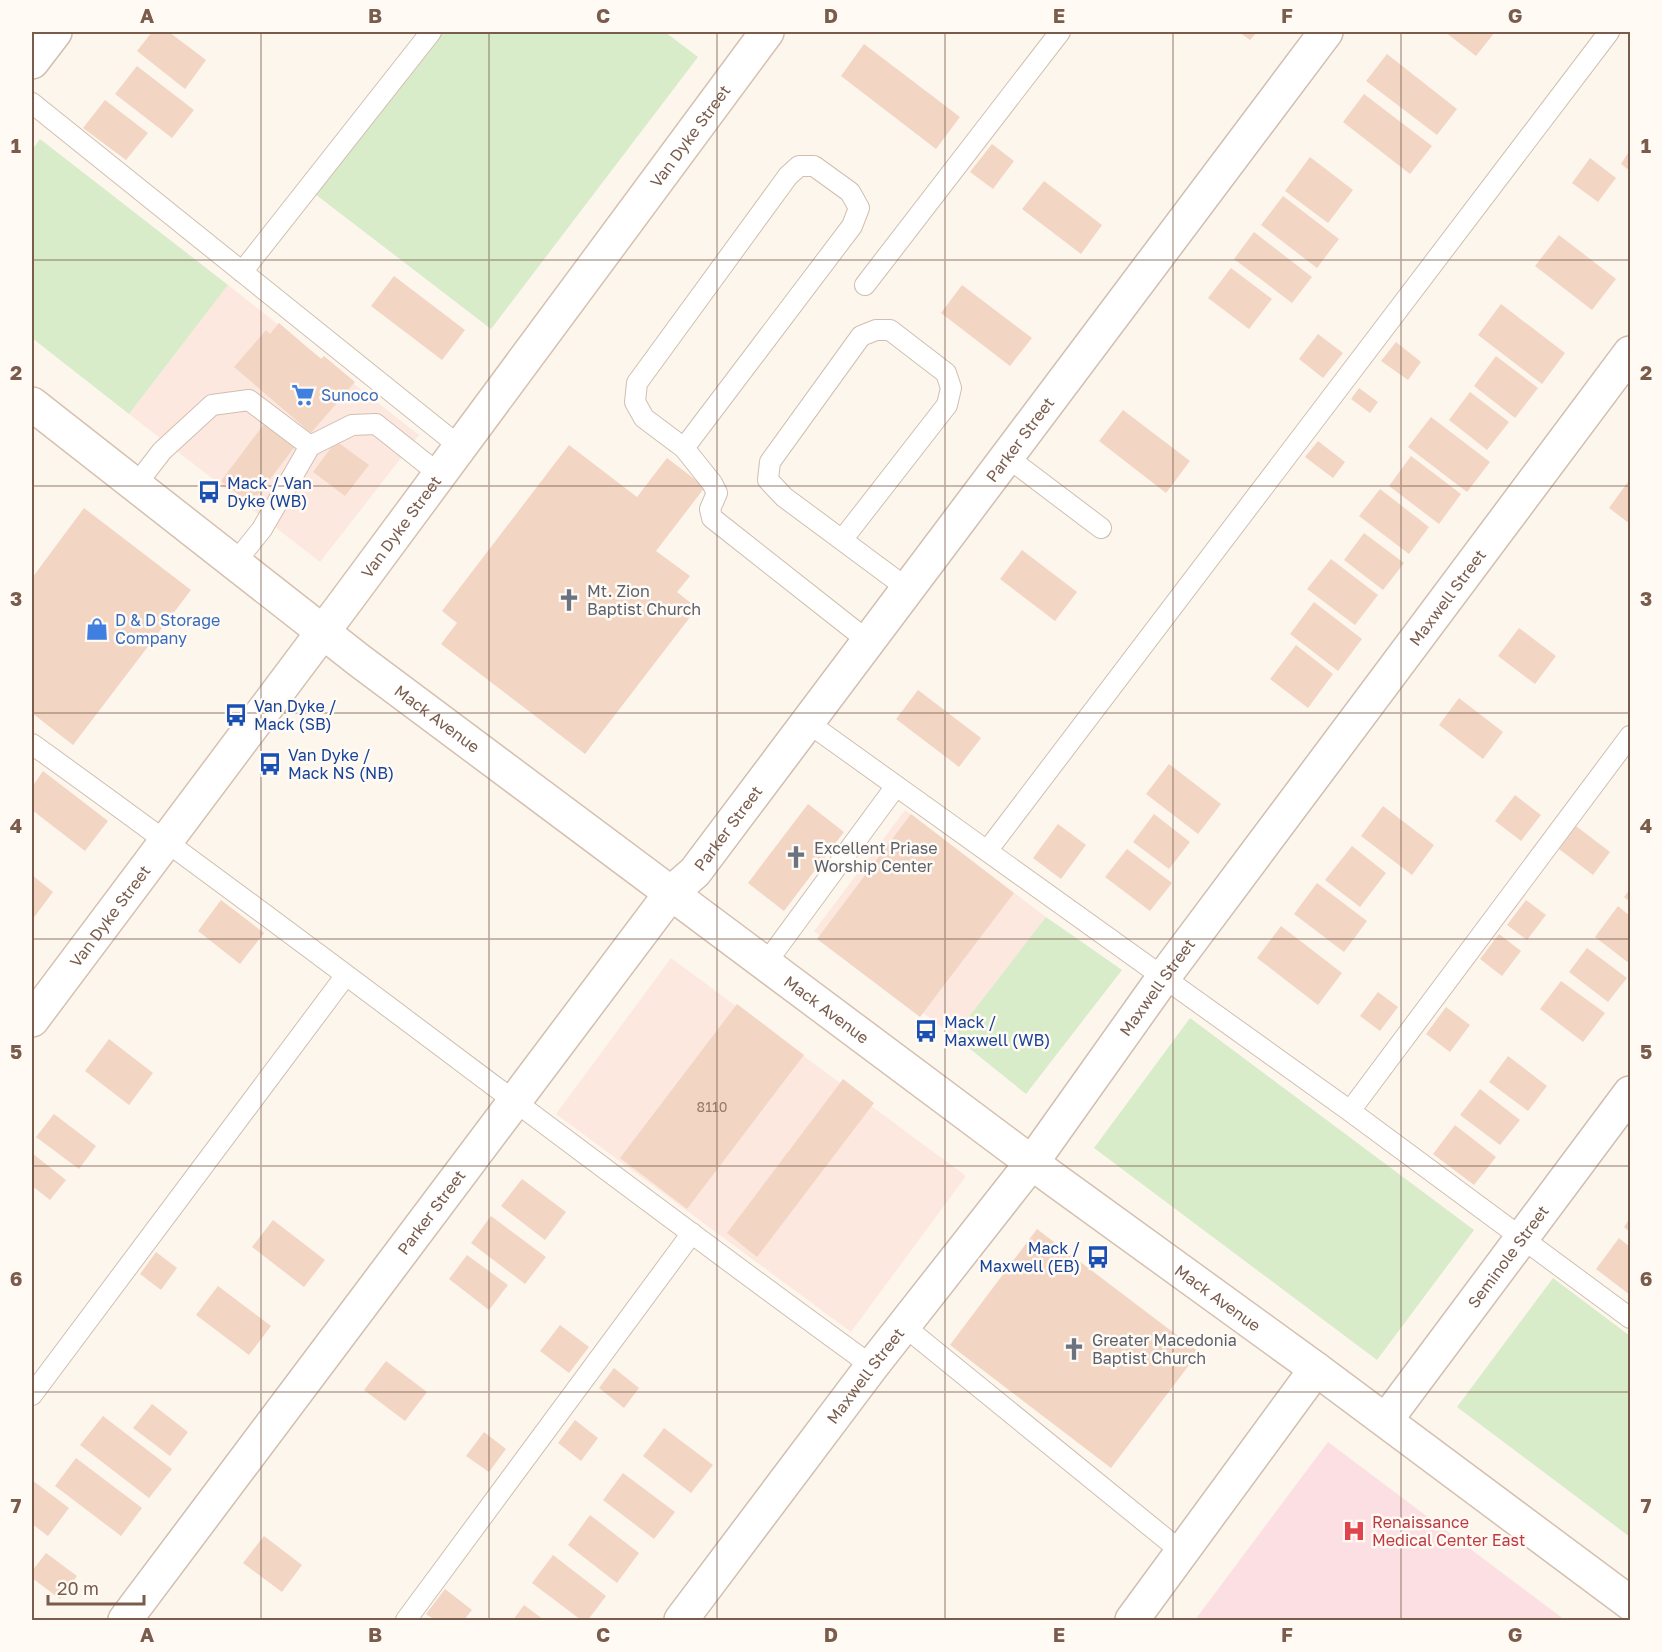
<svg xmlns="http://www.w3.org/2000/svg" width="1662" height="1652" viewBox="0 0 1662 1652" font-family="'Golos Text',sans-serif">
  <rect width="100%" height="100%" fill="#fdf6ec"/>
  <!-- commercial -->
  <path fill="#fde8e0" d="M228 285 419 435 320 562 129 414Z
    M905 810 1046 917 954 1036 814 931Z
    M671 958 966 1176 851 1332 556 1114Z"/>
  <!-- medical -->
  <path fill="#fbdfe3" d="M1328 1442 1565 1620H1195Z"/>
  <!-- green -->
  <path fill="#d8ecc9" d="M439 32H665L698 57 491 329 315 194Z
    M40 139 228 285 129 414 32 338V150Z
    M1046 917 1122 970 1026 1094 954 1036Z
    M1190 1018 1474 1230 1377 1360 1094 1148Z
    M1553 1278 1630 1336V1537L1457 1407Z"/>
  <!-- building -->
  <path fill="#f3d5c3" d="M152 32H169L206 60 185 89 137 51Z
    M1239 32H1257L1250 40Z
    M1445 32H1495L1476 56Z
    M864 44 960 117 936 149 841 76Z
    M1387 54 1457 109 1437 135 1366 81Z
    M137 66 194 110 172 138 115 94Z
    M1364 94 1432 146 1410 174 1343 122Z
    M105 100 148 133 126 160 83 128Z
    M992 144 1014 161 993 189 970 172Z
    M1630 150V171L1621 164Z
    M1310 157 1353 190 1328 223 1285 191Z
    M1590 158 1616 178 1598 202 1572 183Z
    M1044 181 1102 225 1081 254 1022 209Z
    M1283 196 1339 239 1317 268 1261 225Z
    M1254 232 1312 277 1292 303 1234 259Z
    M1559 235 1616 279 1592 310 1535 266Z
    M1231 268 1272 299 1249 329 1208 298Z
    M394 276 465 330 442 360 371 306Z
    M962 285 1032 338 1010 366 941 313Z
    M1501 304 1565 353 1542 384 1478 335Z
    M279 323 321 359 324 356 355 382 311 433 234 367 266 330 270 334Z
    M1318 334 1343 353 1323 378 1299 359Z
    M1396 342 1421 362 1408 380 1381 361Z
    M1496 356 1538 388 1515 418 1474 386Z
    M1359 388 1378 402 1370 413 1351 399Z
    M1470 392 1509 422 1487 450 1449 420Z
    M1123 410 1190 461 1166 493 1099 441Z
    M1431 417 1490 462 1467 492 1408 447Z
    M267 420 297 444 251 504 221 481Z
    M336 441 369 465 345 496 313 472Z
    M1318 441 1345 462 1333 478 1305 457Z
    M569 445 637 497 667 458 705 487 656 551 690 576 677 592 697 608 585 754 441 644 457 623 442 611Z
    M1411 456 1461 494 1439 524 1389 486Z
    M1630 479V524L1609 508Z
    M1380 489 1429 527 1409 554 1359 516Z
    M84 508 191 590 73 745 32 713V578Z
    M1364 533 1404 563 1383 590 1344 560Z
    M1022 550 1077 592 1055 621 1000 579Z
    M1331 559 1378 595 1355 625 1307 589Z
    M1314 602 1362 639 1338 671 1290 634Z
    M1519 628 1556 656 1535 684 1498 656Z
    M1296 645 1333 674 1308 708 1270 679Z
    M918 690 981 738 959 767 896 719Z
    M1459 698 1503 732 1483 759 1439 725Z
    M1169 764 1221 804 1198 834 1146 794Z
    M43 771 108 821 85 851 32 810V787Z
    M1515 795 1541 815 1521 841 1495 821Z
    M808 804 844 832 784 911 748 883Z
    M1383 806 1434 845 1412 875 1361 836Z
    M911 814 1014 893 920 1017 817 939Z
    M1154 814 1190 842 1169 869 1133 842Z
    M1058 824 1086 845 1061 879 1033 858Z
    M1576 826 1610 852 1593 875 1559 849Z
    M1352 846 1386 873 1360 907 1325 880Z
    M1127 849 1172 883 1150 911 1105 877Z
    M32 875 53 892 32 920Z
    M1317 883 1367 921 1344 952 1294 914Z
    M1630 889V902L1624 897Z
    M221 900 264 933 240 964 198 931Z
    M1526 900 1546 915 1527 940 1507 925Z
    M1618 906 1630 916V964L1595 937Z
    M1281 926 1342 973 1318 1005 1257 958Z
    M1499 934 1521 951 1502 976 1480 959Z
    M1587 948 1627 978 1608 1002 1569 972Z
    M1561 981 1605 1013 1583 1042 1540 1009Z
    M1378 992 1398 1007 1380 1031 1360 1016Z
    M737 1004 804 1055 687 1209 620 1158Z
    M1446 1007 1470 1025 1450 1052 1426 1034Z
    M109 1039 153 1073 129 1105 85 1071Z
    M1508 1056 1547 1086 1528 1111 1489 1082Z
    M843 1079 874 1103 757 1257 727 1233Z
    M1480 1089 1520 1120 1500 1145 1460 1115Z
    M54 1114 96 1146 79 1169 36 1137Z
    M1455 1125 1496 1157 1474 1185 1433 1154Z
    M32 1153 66 1180 50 1200 32 1186Z
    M522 1179 566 1212 545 1240 501 1206Z
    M491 1216 546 1257 525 1284 471 1243Z
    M1630 1218V1232L1624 1227Z
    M273 1220 325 1260 304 1287 252 1247Z
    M1037 1229 1199 1352 1111 1468 950 1345Z
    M1619 1238 1630 1247V1295L1596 1269Z
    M156 1252 177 1268 161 1290 140 1274Z
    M467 1255 508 1285 489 1310 449 1279Z
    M218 1286 271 1326 249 1355 196 1315Z
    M560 1325 589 1347 569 1373 540 1351Z
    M386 1361 427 1392 405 1421 364 1390Z
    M614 1368 639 1388 624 1408 599 1388Z
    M152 1404 188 1432 170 1456 133 1428Z
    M103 1416 172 1469 149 1498 80 1445Z
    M575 1420 598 1438 581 1461 558 1443Z
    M664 1428 713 1465 691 1493 643 1456Z
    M484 1432 506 1449 489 1472 466 1456Z
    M76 1458 142 1508 121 1536 55 1486Z
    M623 1473 675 1512 654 1539 603 1500Z
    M32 1480 69 1508 48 1536 32 1524Z
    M590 1515 639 1553 617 1583 568 1545Z
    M264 1536 302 1565 282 1592 243 1563Z
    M46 1553 77 1576 60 1599 32 1578V1571Z
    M553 1555 606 1596 588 1620H581L532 1583Z
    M445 1589 472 1610 464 1620H435L426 1614Z
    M524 1605 544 1620H513Z"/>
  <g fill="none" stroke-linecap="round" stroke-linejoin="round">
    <!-- lane casing -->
    <g stroke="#d1beb0" stroke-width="22">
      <path id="lane" d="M32 103 459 446
        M242 272 431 32
        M865 285 1060 32
        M684 448 852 226 859 208 850 192 814 166H799L788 176 637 383 635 402 644 418 684 448 712 483 717 493 710 509 712 518 868 641
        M1007 457 1101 528
        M135 486 162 451 212 405 249 400 310 446 352 425 376 424 439 474
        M842 540 947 405 951 388 946 373 890 330H876L861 336 770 462 768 480 784 497 908 589
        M234 564 262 529 310 446
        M807 722 1350 1111 1630 1318
        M32 744C315 947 590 1162 872 1366
        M987 851 1609 32
        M766 963 896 786
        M1350 1111 1630 736
        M904 1326 1182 1552
        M32 1395 346 975
        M406 1620 692 1233"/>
    </g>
    <!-- street casing -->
    <g stroke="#d1beb0" stroke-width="36">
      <g id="street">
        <path d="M32 62 55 32"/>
        <path id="s1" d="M1386 1420 1630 1093"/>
        <path id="s2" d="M125 1620 671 893 695 872 704 860 1326 32"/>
        <path id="s3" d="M681 1620 872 1366 1033 1161 1163 978 1630 353"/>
        <path d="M1132 1620 1316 1369"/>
      </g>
    </g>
    <!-- secondary casing -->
    <g stroke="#d6c0b0" stroke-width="36">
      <g id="secondary">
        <path id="s4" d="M32 404 360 661 1051 1177 1316 1369 1630 1603"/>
        <path id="s5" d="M32 1020 349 597 767 32"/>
      </g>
    </g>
    <!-- lane -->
    <use href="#lane" stroke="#fff" stroke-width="20"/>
    <!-- street -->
    <use href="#street" stroke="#fff" stroke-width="33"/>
    <!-- secondary -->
    <use href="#secondary" stroke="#fff" stroke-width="33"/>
  </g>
  <!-- grid -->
  <path fill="none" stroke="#7a5c4d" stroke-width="1.5" stroke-opacity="0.55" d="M261 32V1620M489 32V1620M717 32V1620M945 32V1620M1173 32V1620M1401 32V1620M32 260H1630M32 486H1630M32 713H1630M32 939H1630M32 1166H1630M32 1392H1630"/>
  <!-- icons -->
  <defs>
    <g id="supermarket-bare" transform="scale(1.8)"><path d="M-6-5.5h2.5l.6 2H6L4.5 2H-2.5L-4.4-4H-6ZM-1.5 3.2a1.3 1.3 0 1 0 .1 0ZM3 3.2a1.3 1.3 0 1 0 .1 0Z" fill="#3f7fe0" stroke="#fffaf3" stroke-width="2.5" paint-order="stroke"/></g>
    <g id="bus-bare" transform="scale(1.8)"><path d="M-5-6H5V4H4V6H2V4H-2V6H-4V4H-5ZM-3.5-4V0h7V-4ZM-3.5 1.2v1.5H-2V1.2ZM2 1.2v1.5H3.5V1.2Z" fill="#1a4fb4" stroke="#fffaf3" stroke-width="2.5" paint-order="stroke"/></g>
    <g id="church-bare" transform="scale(1.8)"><path d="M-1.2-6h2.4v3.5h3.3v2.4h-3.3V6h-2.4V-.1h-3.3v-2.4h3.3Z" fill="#6b7280" stroke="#fffaf3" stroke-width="2.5" paint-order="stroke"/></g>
    <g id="shop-bare" transform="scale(1.8)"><path d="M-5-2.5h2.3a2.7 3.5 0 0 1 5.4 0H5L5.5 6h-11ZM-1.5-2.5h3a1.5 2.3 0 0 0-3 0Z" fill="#3f7fe0" stroke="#fffaf3" stroke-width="2.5" paint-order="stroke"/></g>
    <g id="hospital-bare" transform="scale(1.8)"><path d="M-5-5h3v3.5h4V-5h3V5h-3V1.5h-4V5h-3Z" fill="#e0444e" stroke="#fffaf3" stroke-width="2.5" paint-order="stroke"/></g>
  </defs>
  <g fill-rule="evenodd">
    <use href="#supermarket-bare" x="303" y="395"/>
    <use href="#bus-bare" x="209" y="492"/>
    <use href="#church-bare" x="569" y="600"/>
    <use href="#shop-bare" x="97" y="629"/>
    <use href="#bus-bare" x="236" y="715"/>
    <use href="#bus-bare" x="270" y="764"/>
    <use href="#church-bare" x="796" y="857"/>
    <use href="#bus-bare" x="926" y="1031"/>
    <use href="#bus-bare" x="1098" y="1257"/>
    <use href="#church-bare" x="1074" y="1349"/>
    <use href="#hospital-bare" x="1354" y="1531"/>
  </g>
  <g text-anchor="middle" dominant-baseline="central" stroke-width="5" stroke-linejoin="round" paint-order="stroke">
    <!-- number labels -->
    <g font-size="14" fill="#987a6a">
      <text x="712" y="1106">8110</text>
    </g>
    <!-- street labels -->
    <g font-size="16" fill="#7a5c4d" stroke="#fffaf3">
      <text stroke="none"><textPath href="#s5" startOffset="1102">Van Dyke Street</textPath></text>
      <text stroke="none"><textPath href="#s2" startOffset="1482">Parker Street</textPath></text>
      <text stroke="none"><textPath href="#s5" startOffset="616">Van Dyke Street</textPath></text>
      <text stroke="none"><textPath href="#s3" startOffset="1278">Maxwell Street</textPath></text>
      <text stroke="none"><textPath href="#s4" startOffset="513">Mack Avenue</textPath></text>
      <text stroke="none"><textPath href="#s2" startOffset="996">Parker Street</textPath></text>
      <text stroke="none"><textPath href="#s5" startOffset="130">Van Dyke Street</textPath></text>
      <text stroke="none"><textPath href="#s3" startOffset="792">Maxwell Street</textPath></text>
      <text stroke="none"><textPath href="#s4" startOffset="999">Mack Avenue</textPath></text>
      <text stroke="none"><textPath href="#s2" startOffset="510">Parker Street</textPath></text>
      <text stroke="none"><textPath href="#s1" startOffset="204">Seminole Street</textPath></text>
      <text stroke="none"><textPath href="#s4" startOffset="1485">Mack Avenue</textPath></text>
      <text stroke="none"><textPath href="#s3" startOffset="306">Maxwell Street</textPath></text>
    </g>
    <!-- shop labels -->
    <g font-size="16" fill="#366cbe" stroke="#fffaf3" text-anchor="start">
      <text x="321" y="395">Sunoco</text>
      <text x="115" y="620">D &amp; D Storage<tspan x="115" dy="18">Company</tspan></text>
    </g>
    <!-- transit labels -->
    <g font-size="16" fill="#164399" stroke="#fffaf3" text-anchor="start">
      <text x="227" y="483">Mack / Van<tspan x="227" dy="18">Dyke (WB)</tspan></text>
      <text x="254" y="706">Van Dyke /<tspan x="254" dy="18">Mack (SB)</tspan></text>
      <text x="288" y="755">Van Dyke /<tspan x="288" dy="18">Mack NS (NB)</tspan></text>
      <text x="944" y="1022">Mack /<tspan x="944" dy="18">Maxwell (WB)</tspan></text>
      <text x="1080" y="1248" text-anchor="end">Mack /<tspan x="1080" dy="18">Maxwell (EB)</tspan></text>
    </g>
    <!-- worship labels -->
    <g font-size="16" fill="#5b616d" stroke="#fffaf3" text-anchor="start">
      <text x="587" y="591">Mt. Zion<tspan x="587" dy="18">Baptist Church</tspan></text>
      <text x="814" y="848">Excellent Priase<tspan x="814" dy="18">Worship Center</tspan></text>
      <text x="1092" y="1340">Greater Macedonia<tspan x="1092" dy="18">Baptist Church</tspan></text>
    </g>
    <!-- health labels -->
    <g font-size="16" fill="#be3a42" stroke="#fffaf3" text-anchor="start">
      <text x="1372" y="1522">Renaissance<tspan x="1372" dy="18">Medical Center East</tspan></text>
    </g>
  </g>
  <!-- border -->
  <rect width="1662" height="1652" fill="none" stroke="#fffaf3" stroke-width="66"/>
  <!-- scale -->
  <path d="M48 1595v9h96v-9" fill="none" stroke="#7a5c4d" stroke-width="3"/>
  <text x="57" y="1595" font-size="18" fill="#7a5c4d" stroke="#fffaf3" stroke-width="4.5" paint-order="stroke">20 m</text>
  <rect x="33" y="33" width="1596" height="1586" fill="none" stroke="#7a5c4d" stroke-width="2"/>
  <g font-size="20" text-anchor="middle" font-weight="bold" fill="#7a5c4d">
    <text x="147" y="23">A</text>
    <text x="375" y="23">B</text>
    <text x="603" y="23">C</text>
    <text x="831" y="23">D</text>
    <text x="1059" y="23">E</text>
    <text x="1287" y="23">F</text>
    <text x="1515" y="23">G</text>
    <text x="16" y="153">1</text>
    <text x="1646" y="153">1</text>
    <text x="16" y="380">2</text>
    <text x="1646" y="380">2</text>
    <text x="16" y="606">3</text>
    <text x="1646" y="606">3</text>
    <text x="16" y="833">4</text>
    <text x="1646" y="833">4</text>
    <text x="16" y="1059">5</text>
    <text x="1646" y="1059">5</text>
    <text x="16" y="1286">6</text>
    <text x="1646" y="1286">6</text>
    <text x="16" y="1513">7</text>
    <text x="1646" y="1513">7</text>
    <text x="147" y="1642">A</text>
    <text x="375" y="1642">B</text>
    <text x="603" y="1642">C</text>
    <text x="831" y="1642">D</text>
    <text x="1059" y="1642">E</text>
    <text x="1287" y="1642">F</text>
    <text x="1515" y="1642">G</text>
  </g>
</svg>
